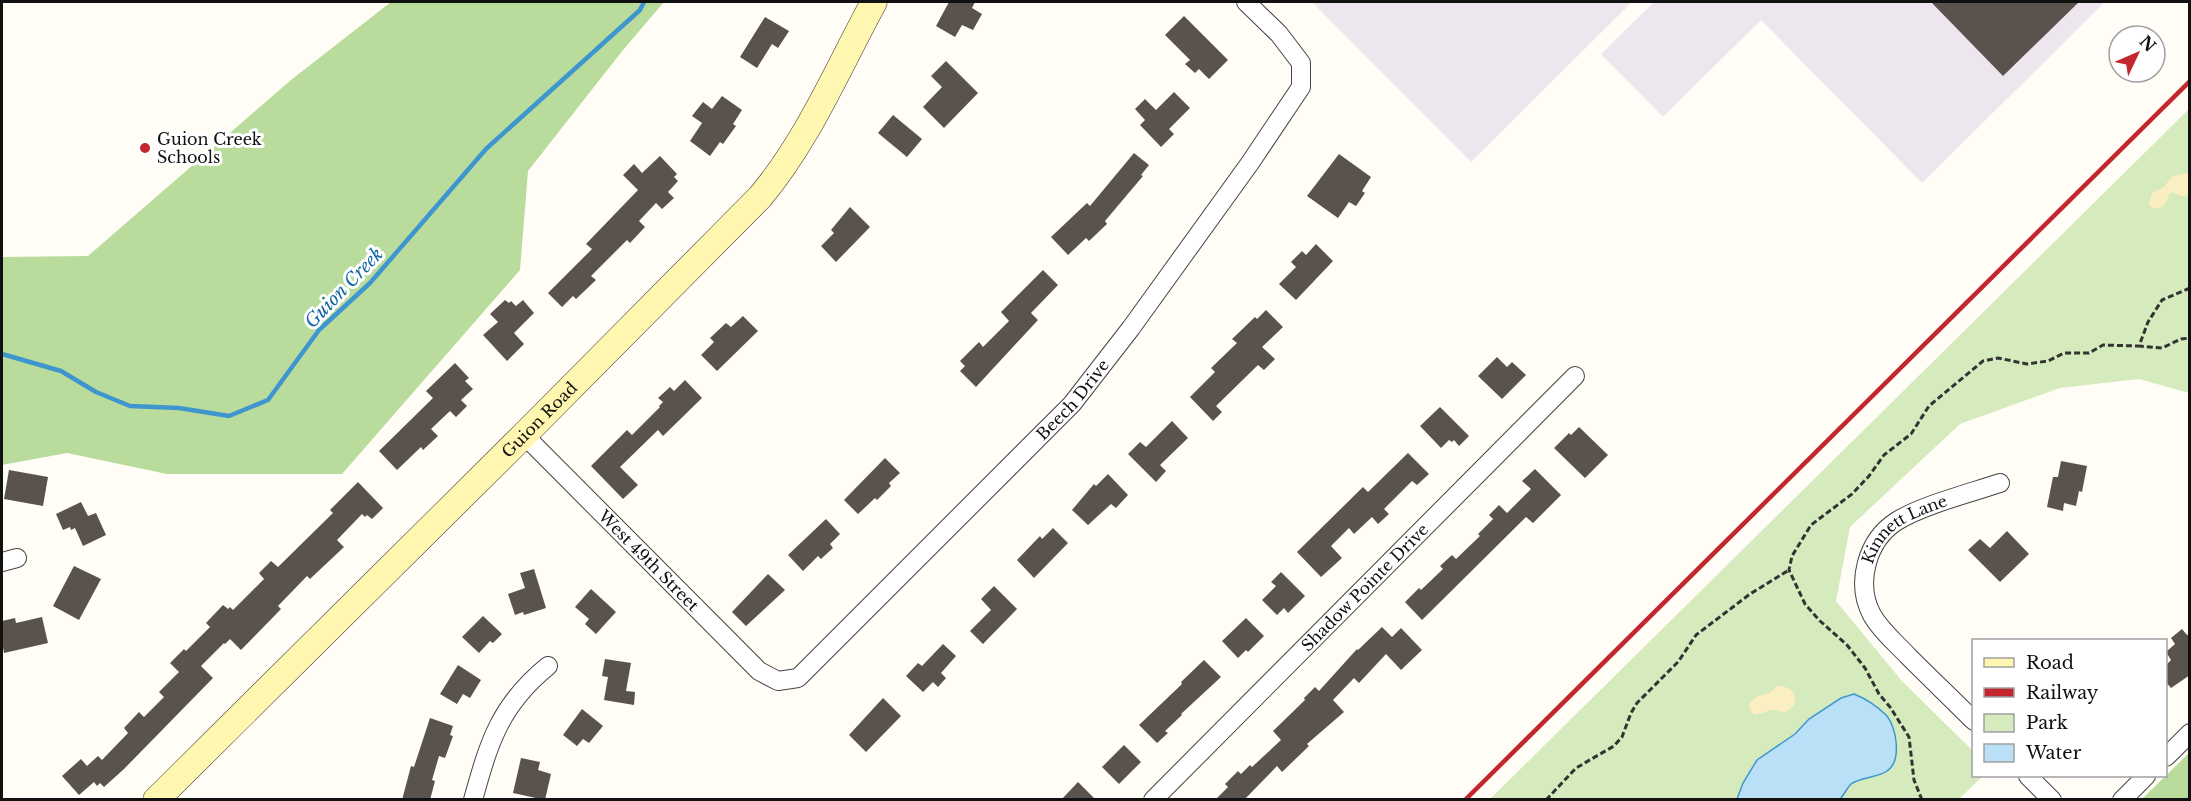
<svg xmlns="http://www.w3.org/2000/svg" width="2191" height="801" viewBox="0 0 2191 801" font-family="'Libre Baskerville',serif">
  <rect width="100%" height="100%" fill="#fffdf5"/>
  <!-- industrial -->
  <path fill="#eee6ef" d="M1312 2H1632L1471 162Z
    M1654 2H2105L1922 183 1761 20 1663 117 1601 54Z"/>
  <!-- green -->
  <path fill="#d5ebbd" d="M2189 109V393L2139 379 2060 388 1960 424 1850 527 1836 601 1902 681 1973 751 1974 776H1983L1959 799 1489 800Z"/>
  <!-- forest -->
  <path fill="#b9dc9c" d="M391 2H664L623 50 528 171 520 270 342 474H167L67 453 2 465V257L88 256 291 80Z
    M2189 753V799H2142Z"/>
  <!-- sand -->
  <path fill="#fbeec1" d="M2189 173V195L2181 196 2172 192 2169 194C2167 204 2162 211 2151 207L2149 204 2152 193 2164 187 2172 176Z
    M1777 686C1792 685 1803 699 1789 710 1782 715 1776 708 1771 710 1761 712 1752 722 1749 704 1756 695 1760 696 1770 693Z"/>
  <!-- water -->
  <path fill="#b9e0f7" stroke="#3f96cf" stroke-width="1.5" d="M1854 694C1866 699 1877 706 1886 715 1897 727 1902 761 1887 771 1877 778 1861 777 1851 784 1847 788 1844 795 1840 799H1737L1743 783 1757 760 1795 734 1809 719 1841 698Z"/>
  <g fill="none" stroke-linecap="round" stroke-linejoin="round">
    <!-- stream -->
    <path stroke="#3f96cf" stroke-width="4.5" d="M2 354 61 371 96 392 130 406 179 408 229 416 268 400 319 330 370 283 486 149 640 10 644 2"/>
  </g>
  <!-- building -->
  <path fill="#5a524d" d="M949 2H975L972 8 982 14 973 30 962 25 955 37 936 26Z
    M1931 2H2079L2003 76Z
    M1184 16 1228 60 1209 79 1199 69 1195 73 1185 64 1190 60 1165 35Z
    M765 17 789 31 778 48 772 44 757 68 740 57Z
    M946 61 978 93 944 128 923 107 942 87 931 76Z
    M1174 92 1190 108 1169 129 1174 134 1161 147 1140 125 1145 120 1135 109 1145 99 1156 110Z
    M722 96 742 110 733 124 736 126 723 144 720 142 710 156 690 141 702 123 692 116 703 102 712 109Z
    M893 115 922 139 907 157 878 133Z
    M1134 153 1149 165 1141 175 1143 176 1105 221 1107 224 1089 241 1086 238 1068 255 1051 237 1087 203 1090 206Z
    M1339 154 1371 177 1362 191 1365 193 1356 206 1349 202 1338 218 1307 196Z
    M660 156 677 174 674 177 678 181 668 192 674 198 662 209 656 203 639 221 645 227 630 243 627 240 591 276 596 280 576 299 573 296 562 307 548 293 592 249 586 244 638 190 623 175 634 164 642 173Z
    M850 207 870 227 836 262 821 246 834 233 831 230Z
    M1316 244 1333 261 1296 300 1279 284 1296 267 1291 262 1302 251 1306 255Z
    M1043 270 1058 285 1031 313 1038 320 976 387 960 371 965 366 960 361 979 342 983 347 1009 321 1001 312Z
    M505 300 509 303 511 301 516 306 523 300 534 313 514 333 524 344 507 361 483 335 498 322 490 314Z
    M1266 310 1283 327 1262 347 1275 359 1264 370 1258 365 1216 406 1222 412 1213 421 1190 397 1215 372 1211 368 1237 343 1232 339 1255 317 1257 319Z
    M743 316 758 331 717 371 701 355 714 342 710 338 726 323 731 327Z
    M1497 357 1507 367 1512 362 1526 375 1502 399 1478 376Z
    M455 363 469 378 465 381 473 389 461 400 467 406 456 417 450 411 431 429 438 436 423 450 421 447 397 470 379 451 433 398 426 391Z
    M685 380 702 398 663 436 658 430 620 467 638 485 623 499 591 466 627 430 632 435 660 407 659 406 663 402 658 398 670 387 674 391Z
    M1440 407 1469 436 1459 446 1454 440 1452 442 1449 440 1441 448 1420 426Z
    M1172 421 1188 438 1160 465 1166 471 1156 482 1128 454 1140 442 1146 447Z
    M1579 427 1608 455 1585 478 1554 448 1569 433 1571 435Z
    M1408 453 1429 474 1417 485 1412 481 1384 509 1389 514 1378 524 1372 517 1354 534 1349 528 1331 546 1342 558 1321 577 1297 552 1363 487 1368 492Z
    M885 458 900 473 889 483 891 486 877 500 875 498 858 514 844 500Z
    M2061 461 2087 466 2082 492 2079 491 2076 506 2064 503 2063 511 2047 507 2053 477H2058Z
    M1535 469 1561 495 1533 523 1526 517 1422 620 1405 602 1419 588 1421 590 1443 569 1440 566 1452 555 1456 559 1480 536 1478 534 1493 519 1489 515 1499 505 1507 513 1531 489 1522 481Z
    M9 470 48 477 43 506 4 499Z
    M1108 474 1128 495 1116 508 1111 504 1088 525 1072 510 1094 484 1096 486Z
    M358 482 383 508 372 519 367 515 365 517 362 514 337 540 344 547 310 579 307 576 278 606 281 609 241 650 230 639 225 644 224 643 201 666 213 678 124 769 104 787 100 783 97 786 94 782 79 795 62 776 81 759 87 766 98 756 102 760 128 733 124 728 139 712 144 717 164 697 159 692 179 672 170 663 184 649 186 651 210 627 206 623 223 605 228 609 230 607 233 610 264 579 259 573 271 561 278 567 333 513 330 510Z
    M81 502 88 516 96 513 106 535 83 546 75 528 71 530 70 527 63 530 56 514Z
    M826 519 840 534 830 544 833 548 821 559 818 556 803 571 788 555Z
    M1053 528 1068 543 1034 578 1017 560 1040 536 1042 539Z
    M2007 531 2029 554 2000 582 1968 550 1980 539 1990 548Z
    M74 566 101 579 79 620 53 606Z
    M534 569 546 608 524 615 523 612 515 615 508 594 525 588 520 573Z
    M1281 572 1305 596 1288 613 1284 608 1277 615 1262 600 1276 586 1271 582Z
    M768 574 785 590 746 626 732 612Z
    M994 586 1017 609 983 644 970 631 991 610 981 599Z
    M591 589 616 612 596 634 585 624 589 619 575 607Z
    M483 616 502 634 493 643 490 641 479 653 462 637Z
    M42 617 48 643 4 653 2 641V621L15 618 16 623Z
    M1246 618 1264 636 1248 652 1246 650 1238 658 1222 641Z
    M1382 627 1392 637 1401 628 1422 650 1401 670 1386 654 1359 683 1354 678 1333 700 1344 712 1307 744 1309 746 1282 772 1277 766 1244 800H1215L1228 787 1225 784 1238 771 1241 774 1250 765 1252 767 1281 740 1273 731 1305 700 1304 698 1315 687 1319 691 1357 649 1358 650Z
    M2182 629 2187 635 2190 634V675L2171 688 2166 682V665L2171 660 2166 652 2175 644 2171 638Z
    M943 644 956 656 941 673 946 678 938 687 933 682 923 692 906 676 918 663 922 666Z
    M605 659 631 663 626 691 635 692 634 705 604 700 608 677 602 676Z
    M1204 660 1221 677 1181 714 1182 715 1165 731 1168 733 1157 743 1139 725 1182 684 1181 682Z
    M458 665 481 680 470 698 463 694 457 704 440 694Z
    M883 698 901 716 866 752 849 735Z
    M582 709 603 726 589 743 583 739 577 746 563 735Z
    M430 718 453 726 450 735 453 736 445 758 439 756 432 780 435 781 430 800H402L411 766 414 767Z
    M1124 745 1141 762 1119 784 1102 767Z
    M521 758 540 762 538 770 551 774 545 800 513 793Z
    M1078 782 1096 800H1061Z"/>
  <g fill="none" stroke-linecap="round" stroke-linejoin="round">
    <!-- street casing -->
    <g stroke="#444" stroke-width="20">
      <g id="street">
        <path id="s1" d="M524 435 759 671 778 681 798 678 1072 404 1131 328 1250 163 1301 87V63L1279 34 1246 2"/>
        <path d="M2 562 17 558"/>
        <path id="s2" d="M1974 721C1952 699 1930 678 1908 656 1896 643 1881 631 1872 615 1855 583 1867 540 1897 521 1923 505 1970 493 2000 483"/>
        <path d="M2166 757 2190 733"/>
        <path d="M2028 776 2052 800"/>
        <path d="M473 800C489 742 500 705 548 666"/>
        <path id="s3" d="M1153 800 1575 376"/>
        <path d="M2122 800 2146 776"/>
      </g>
    </g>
    <!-- secondary casing -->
    <g stroke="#333" stroke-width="27">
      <g id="secondary">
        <path id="s4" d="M156 800 524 435 760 197C808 140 838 68 874 2"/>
      </g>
    </g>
    <!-- path -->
    <path stroke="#333" stroke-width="3" stroke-dasharray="6 3" stroke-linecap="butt" d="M2190 288 2162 300 2148 322 2139 346 2162 348 2181 339 2190 338
      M1546 800 1576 768 1614 746 1622 737 1631 713 1637 703 1678 662 1696 635 1750 594 1789 570
      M1922 800 1914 780 1909 737 1890 707 1879 694 1865 668 1847 645 1820 621 1805 604 1789 570 1792 556 1811 525 1852 494 1869 476 1884 455 1911 434 1929 406 1983 361 1998 358 2027 364 2048 361 2064 353H2089L2103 345 2139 346"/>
    <!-- street -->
    <use href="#street" stroke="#fff" stroke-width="18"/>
    <!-- secondary -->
    <use href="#secondary" stroke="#fff6b0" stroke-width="26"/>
    <!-- rail -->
    <path stroke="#c4262e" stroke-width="4.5" d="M1465 800 2190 81"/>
  </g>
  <!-- markers -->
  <circle fill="#c4262e" stroke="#fff" stroke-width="2" cx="145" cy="148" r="6"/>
  <g text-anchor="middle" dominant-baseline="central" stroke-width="6" stroke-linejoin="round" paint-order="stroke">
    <!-- poi labels -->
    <g font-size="16" fill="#111" stroke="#fff" text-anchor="start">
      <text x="157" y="139">Guion Creek<tspan x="157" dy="18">Schools</tspan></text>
    </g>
    <!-- street labels -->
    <g font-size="16" fill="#111" stroke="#fff">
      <text stroke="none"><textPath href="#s1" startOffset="766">Beech Drive</textPath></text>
      <text stroke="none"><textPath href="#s4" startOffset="540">Guion Road</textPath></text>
      <text stroke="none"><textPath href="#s2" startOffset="254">Kinnett Lane</textPath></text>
      <text stroke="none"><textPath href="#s1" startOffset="177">West 49th Street</textPath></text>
      <text stroke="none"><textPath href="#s3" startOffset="300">Shadow Pointe Drive</textPath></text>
    </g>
    <!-- water labels -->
    <g font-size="18" font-style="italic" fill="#1768a6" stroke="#fff">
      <text transform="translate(344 288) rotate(-46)">Guion Creek</text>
    </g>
  </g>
  <!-- border -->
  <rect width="2191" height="801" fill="none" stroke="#111111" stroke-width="6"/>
  <!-- legend -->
  <rect x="1972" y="639" width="195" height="138" fill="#ffffff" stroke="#a0a0a0" stroke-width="1.5"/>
  <rect x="1984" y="658" width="30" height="9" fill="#fff6b0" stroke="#a0a0a0" stroke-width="1.5"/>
  <text x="2026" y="669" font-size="18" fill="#111111">Road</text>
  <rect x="1984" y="688" width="30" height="9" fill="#c4262e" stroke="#a0a0a0" stroke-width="1.5"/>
  <text x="2026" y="699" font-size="18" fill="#111111">Railway</text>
  <rect x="1984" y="714" width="30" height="18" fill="#d5ebbd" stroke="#a0a0a0" stroke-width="1.5"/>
  <text x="2026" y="729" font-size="18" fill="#111111">Park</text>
  <rect x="1984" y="744" width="30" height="18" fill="#b9e0f7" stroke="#a0a0a0" stroke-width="1.5"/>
  <text x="2026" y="759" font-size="18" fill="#111111">Water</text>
  <!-- north arrow -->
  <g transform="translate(2137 54) rotate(46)"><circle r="28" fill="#ffffff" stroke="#a0a0a0" stroke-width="1.5"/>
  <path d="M0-4.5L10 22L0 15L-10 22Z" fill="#c4262e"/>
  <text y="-9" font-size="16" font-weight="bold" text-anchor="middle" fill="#111111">N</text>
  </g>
</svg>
